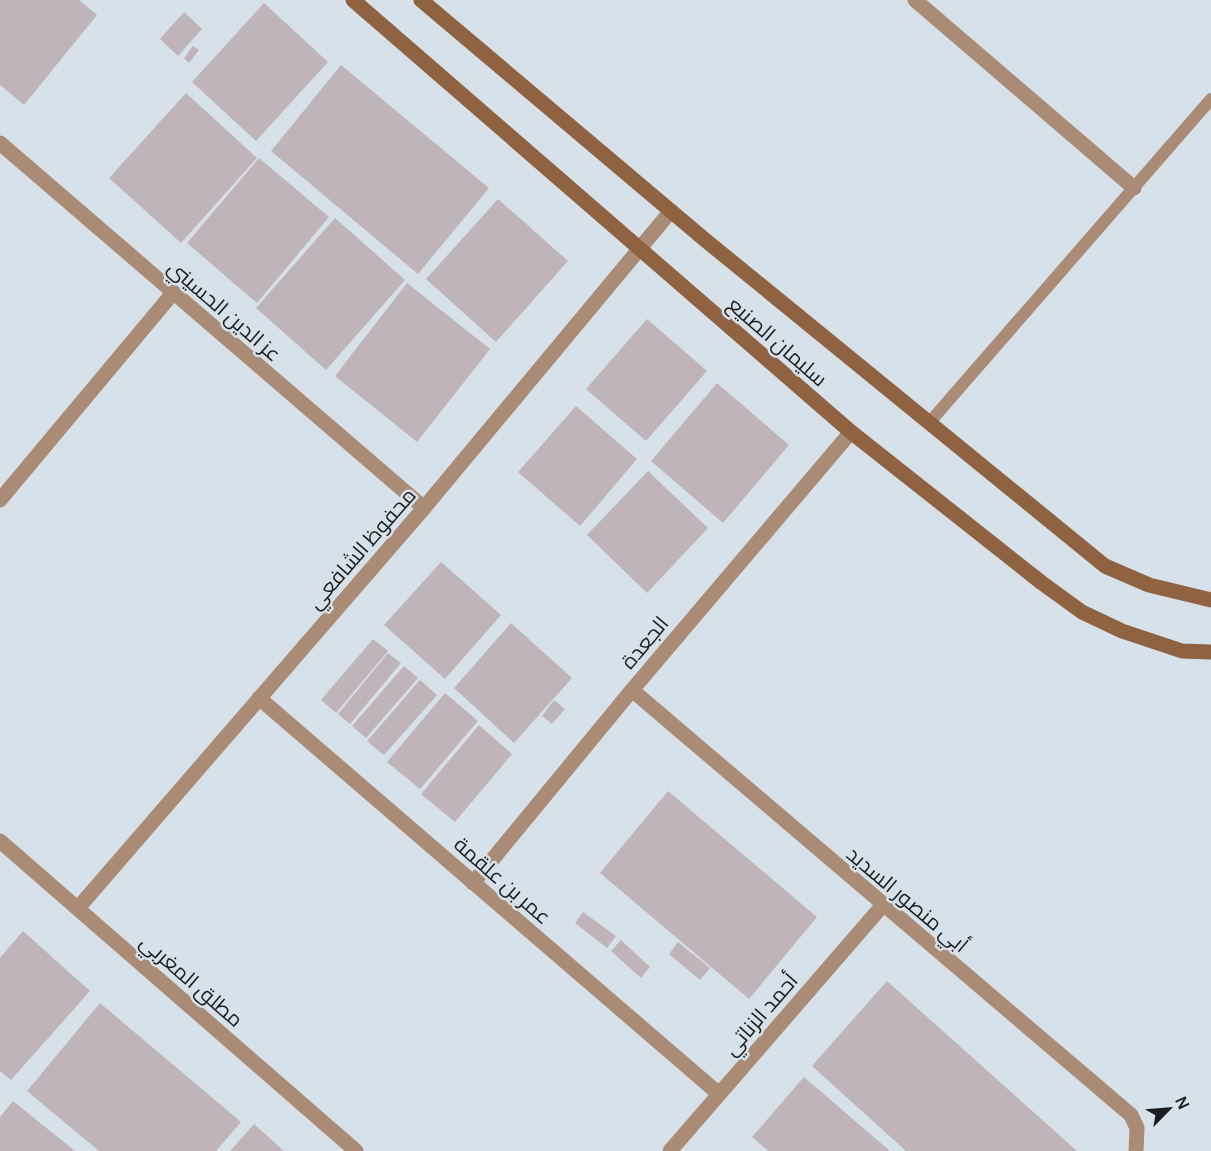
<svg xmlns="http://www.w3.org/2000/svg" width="1211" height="1151" viewBox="0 0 1211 1151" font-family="Manrope,Cairo,sans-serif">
  <rect width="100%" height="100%" fill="#d7e1e9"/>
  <!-- building -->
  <path fill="#c0b4bb" d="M0 0H79L97 15 24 105 0 85Z
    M264 3 328 62 256 141 192 82Z
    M184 12 202 29 178 56 160 39Z
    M193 46 199 50 189 63 184 58Z
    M341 65 489 188 418 274 271 151Z
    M186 93 257 158 181 243 109 178Z
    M259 158 329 217 257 303 187 243Z
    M498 199 568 261 496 342 426 279Z
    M335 218 405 280 326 370 256 308Z
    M407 283 490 349 417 442 335 376Z
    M647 319 707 371 646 441 586 389Z
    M717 383 789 445 723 523 651 461Z
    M576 406 637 459 580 526 518 472Z
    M648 471 708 528 647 593 587 535Z
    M441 562 501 615 445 679 384 625Z
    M511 623 572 678 514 743 454 688Z
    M373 639 388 651 336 713 321 700Z
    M388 653 401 663 350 724 338 714Z
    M404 666 418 678 366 738 352 726Z
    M420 680 437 695 384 755 367 741Z
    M445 693 478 721 420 789 387 762Z
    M554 700 565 709 552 724 542 716Z
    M479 725 512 754 455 822 421 794Z
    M668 791 817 917 749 999 600 873Z
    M583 912 616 936 607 948 575 923Z
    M23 931 90 991 11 1080 0 1071V958Z
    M621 940 650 967 641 978 611 951Z
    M678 942 710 968 700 980 669 954Z
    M887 981 1077 1151H906L812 1066Z
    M100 1003 241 1122 216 1151H99L27 1091Z
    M804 1077 890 1151H768L752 1137Z
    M13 1101 75 1151H0V1117Z
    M254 1124 284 1151H230Z"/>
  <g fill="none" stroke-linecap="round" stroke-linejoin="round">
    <!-- lane -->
    <path stroke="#aa8b76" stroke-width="12" d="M929 423 1211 99"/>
    <!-- street -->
    <path stroke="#aa8b76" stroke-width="15" d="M915 0 1134 188
      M0 143 424 508
      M0 500 173 293
      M632 690 1131 1115 1137 1128 1136 1151
      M259 698 719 1094
      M0 841 356 1151
      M473 883 632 690 851 432
      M78 908 424 508 671 211
      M670 1151 883 905"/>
    <!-- secondary -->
    <path stroke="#8f6242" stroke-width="15" d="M353 0 851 432 1042 583 1082 612 1122 631 1182 651 1211 652
      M421 0 704 239 1105 566 1149 585 1211 600"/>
  </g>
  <g text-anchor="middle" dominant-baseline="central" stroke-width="5" stroke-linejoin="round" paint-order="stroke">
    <!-- street labels -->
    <g font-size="21" fill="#191d20" stroke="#d7e1e9">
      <text transform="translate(225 310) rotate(41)">عز الدين الحسيني</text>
      <text transform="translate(778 341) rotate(41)">سليمان الصنيع</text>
      <text transform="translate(361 548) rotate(-49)">محفوظ الشافعي</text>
      <text transform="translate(644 642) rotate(-50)">الجعدة</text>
      <text transform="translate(503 880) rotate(41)">عمر بن علقمة</text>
      <text transform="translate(908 899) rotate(40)">أبي منصور السديد</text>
      <text transform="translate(192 980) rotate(41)">مطلق المغربي</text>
      <text transform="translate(760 1014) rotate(-49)">أحمد الزناتي</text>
    </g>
  </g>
  <!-- north arrow -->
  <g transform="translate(1169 1109) rotate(65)" stroke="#d7e1e9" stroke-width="4.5" paint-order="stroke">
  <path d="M0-4.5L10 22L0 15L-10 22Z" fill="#191d20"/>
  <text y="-9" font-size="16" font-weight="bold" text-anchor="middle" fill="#191d20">N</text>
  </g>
</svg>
